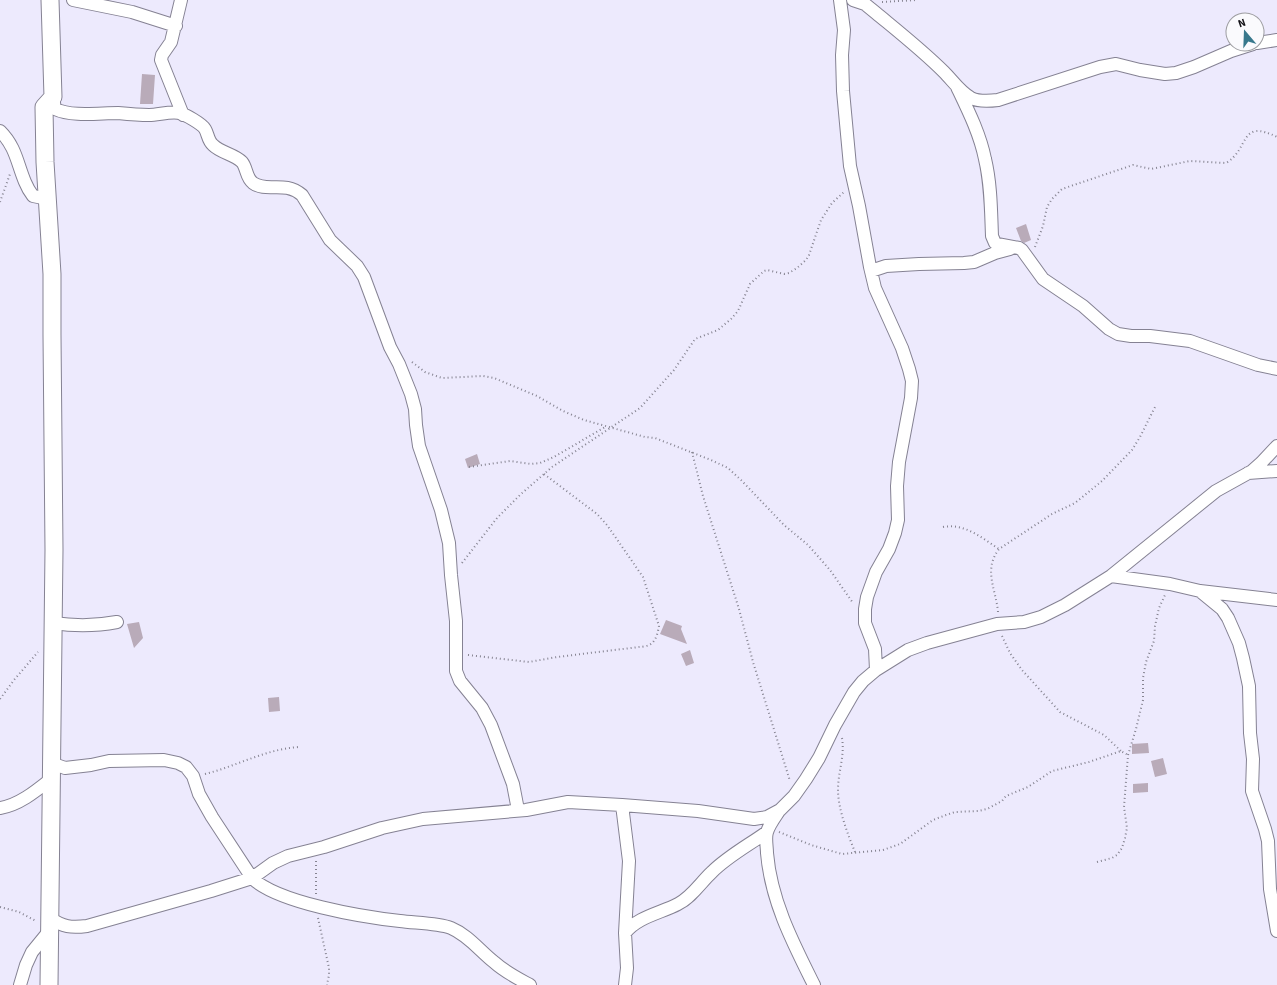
<svg xmlns="http://www.w3.org/2000/svg" width="1277" height="985" viewBox="0 0 1277 985" font-family="'Source Sans 3',sans-serif">
  <rect width="100%" height="100%" fill="#edeafd"/>
  <!-- building -->
  <path fill="#b9abb9" d="M142 74 155 75 153 104H140Z
    M1026 224 1031 240 1024 243 1021 241 1016 228Z
    M477 454 480 464 468 468 465 459Z
    M666 620 682 626 681 629 687 644 660 634Z
    M139 622 143 638 134 648 127 624Z
    M690 650 694 663 686 666 681 654Z
    M279 697 280 711 269 712 268 698Z
    M1148 743 1149 753 1132 754V744Z
    M1163 758 1167 774 1155 777 1151 761Z
    M1148 783V792L1133 793V784Z"/>
  <g fill="none" stroke-linecap="round" stroke-linejoin="round">
    <!-- street casing -->
    <g stroke="#858293" stroke-width="14">
      <path id="street" d="M73 0 132 12 176 26
        M181 0 171 42 162 55 161 60 183 115
        M840 0 844 30 842 55 843 91 850 166 859 206 870 267 875 288 902 348 909 369 912 381 911 398 899 462 897 486 898 520 895 533 889 549 876 572 867 597 865 609V623L875 649 876 670
        M853 0 865 4 876 13C899 32 923 51 944 72 953 81 960 92 971 98 979 102 990 101 998 100L1100 67 1116 64 1140 70 1165 74 1176 73 1194 67 1231 51 1253 44
        M1257 43 1277 40
        M957 87C968 110 980 134 985 159 991 184 991 211 992 236L995 243 997 244 1019 248 1022 250 1043 279 1083 306 1109 329 1118 334 1131 336H1150L1190 341 1258 365 1277 369
        M53 97 55 109C72 117 99 113 118 113 128 114 139 115 149 115 158 115 171 111 179 113 185 114 202 124 205 129 208 134 208 141 213 145 221 153 234 154 242 162 247 168 246 178 253 183 267 193 284 180 302 195L330 240 357 266 364 277 390 347 399 364 411 394 415 409 416 425 419 446 441 510 449 543 451 575 456 621V671L460 681 482 708 491 725 513 784 518 810
        M0 131C16 147 17 163 25 182 27 187 30 192 33 196L48 199
        M871 271 886 266 919 264 964 263 974 262 995 253 1010 249
        M1248 473 1277 471
        M1111 576 1170 584 1200 591 1277 600
        M1200 591 1222 609 1228 618 1239 643 1243 658 1249 686 1250 733 1253 759 1252 791 1265 829 1268 841 1270 889 1277 931
        M53 623C74 626 96 626 117 622
        M51 763 65 768 91 765 109 761 164 760 178 763 186 767 193 776 199 794 212 817 252 878C278 903 363 917 400 921 414 923 438 923 451 928 468 935 480 951 494 962 505 972 517 978 530 985
        M622 805 629 861 625 933 627 968 625 985
        M0 808C19 805 36 791 51 779
        M779 811C775 817 769 825 767 832 765 838 767 847 767 853 771 901 793 943 814 985
        M50 918C63 927 71 928 87 926L211 891 252 878 273 863 288 856 324 847 382 828 423 819 526 810 568 802 622 805 698 811 754 819 767 817 780 810 794 796 806 779 819 758 835 725 854 692 863 681 876 670 908 650 927 643 997 624 1024 622 1041 617 1065 605 1111 576 1216 491 1252 471 1261 463 1277 446
        M625 933C637 917 661 913 678 904 692 897 701 882 712 872 728 856 749 845 767 832
        M20 985 26 965 32 952 50 930"/>
    </g>
    <!-- secondary casing -->
    <g stroke="#858293" stroke-width="19">
      <path id="secondary" d="M49 985 54 550 52 335V274L45 162 44 107 53 97 50 0"/>
    </g>
    <!-- path -->
    <path stroke="#868491" stroke-width="2" stroke-dasharray="1 3" stroke-linecap="butt" d="M882 2 917 0
      M0 202 10 174
      M1035 247 1043 226 1047 207 1052 199 1062 189 1133 165 1151 169 1190 161 1226 163C1250 149 1239 118 1277 137
      M412 362 425 372 442 378 483 376 494 378 537 396 563 411 584 420 645 437 655 438 711 460 728 468 741 480 784 525 808 545 830 570 853 603
      M692 452 703 496 739 609 753 662 790 781
      M469 467 510 461 531 464 540 463 554 457 605 427
      M943 527C965 523 982 538 999 549
      M462 563 497 518 521 494 552 467 640 408 674 370 695 339 718 330 731 319 738 311 750 284 764 271 767 270 784 274 789 273 797 268 806 260 809 255 821 220 832 203 844 192
      M998 612C996 589 983 570 999 549L1052 514 1075 503 1102 481 1132 450 1140 437 1156 405
      M1002 636 1010 653 1022 670 1060 712 1104 735 1121 751
      M468 655 529 662 557 657 639 647C642 647 647 646 649 645 656 642 658 632 659 626L643 577 607 525 597 514 544 474
      M0 699 14 680 38 652
      M842 738C845 756 838 772 838 790 838 809 848 835 855 852
      M205 774C237 766 266 749 299 747
      M779 832 811 845 842 854 883 850 900 844 933 820 946 815 955 812 978 811 987 809 1002 801 1006 796 1028 787 1052 771 1089 762 1121 751 1128 755
      M316 861V894
      M1097 862 1112 858 1117 855 1122 848 1125 838 1127 828 1124 807 1128 755 1136 729 1143 700V678L1146 662 1154 641 1155 626 1159 608 1165 595
      M0 907 19 912 36 921
      M318 918 329 968V975L327 985"/>
    <!-- street -->
    <use href="#street" stroke="#fff" stroke-width="12"/>
    <!-- secondary -->
    <use href="#secondary" stroke="#fff" stroke-width="17"/>
  </g>
  <!-- north arrow -->
  <g transform="translate(1245 32) rotate(341)"><circle r="19" fill="#fafafd" stroke="#9d9da1"/>
  <path d="M0-3L7 15L0 10L-7 15Z" fill="#38788c"/>
  <text y="-6" font-size="11" font-weight="bold" text-anchor="middle" fill="#121117">N</text>
  </g>
</svg>
